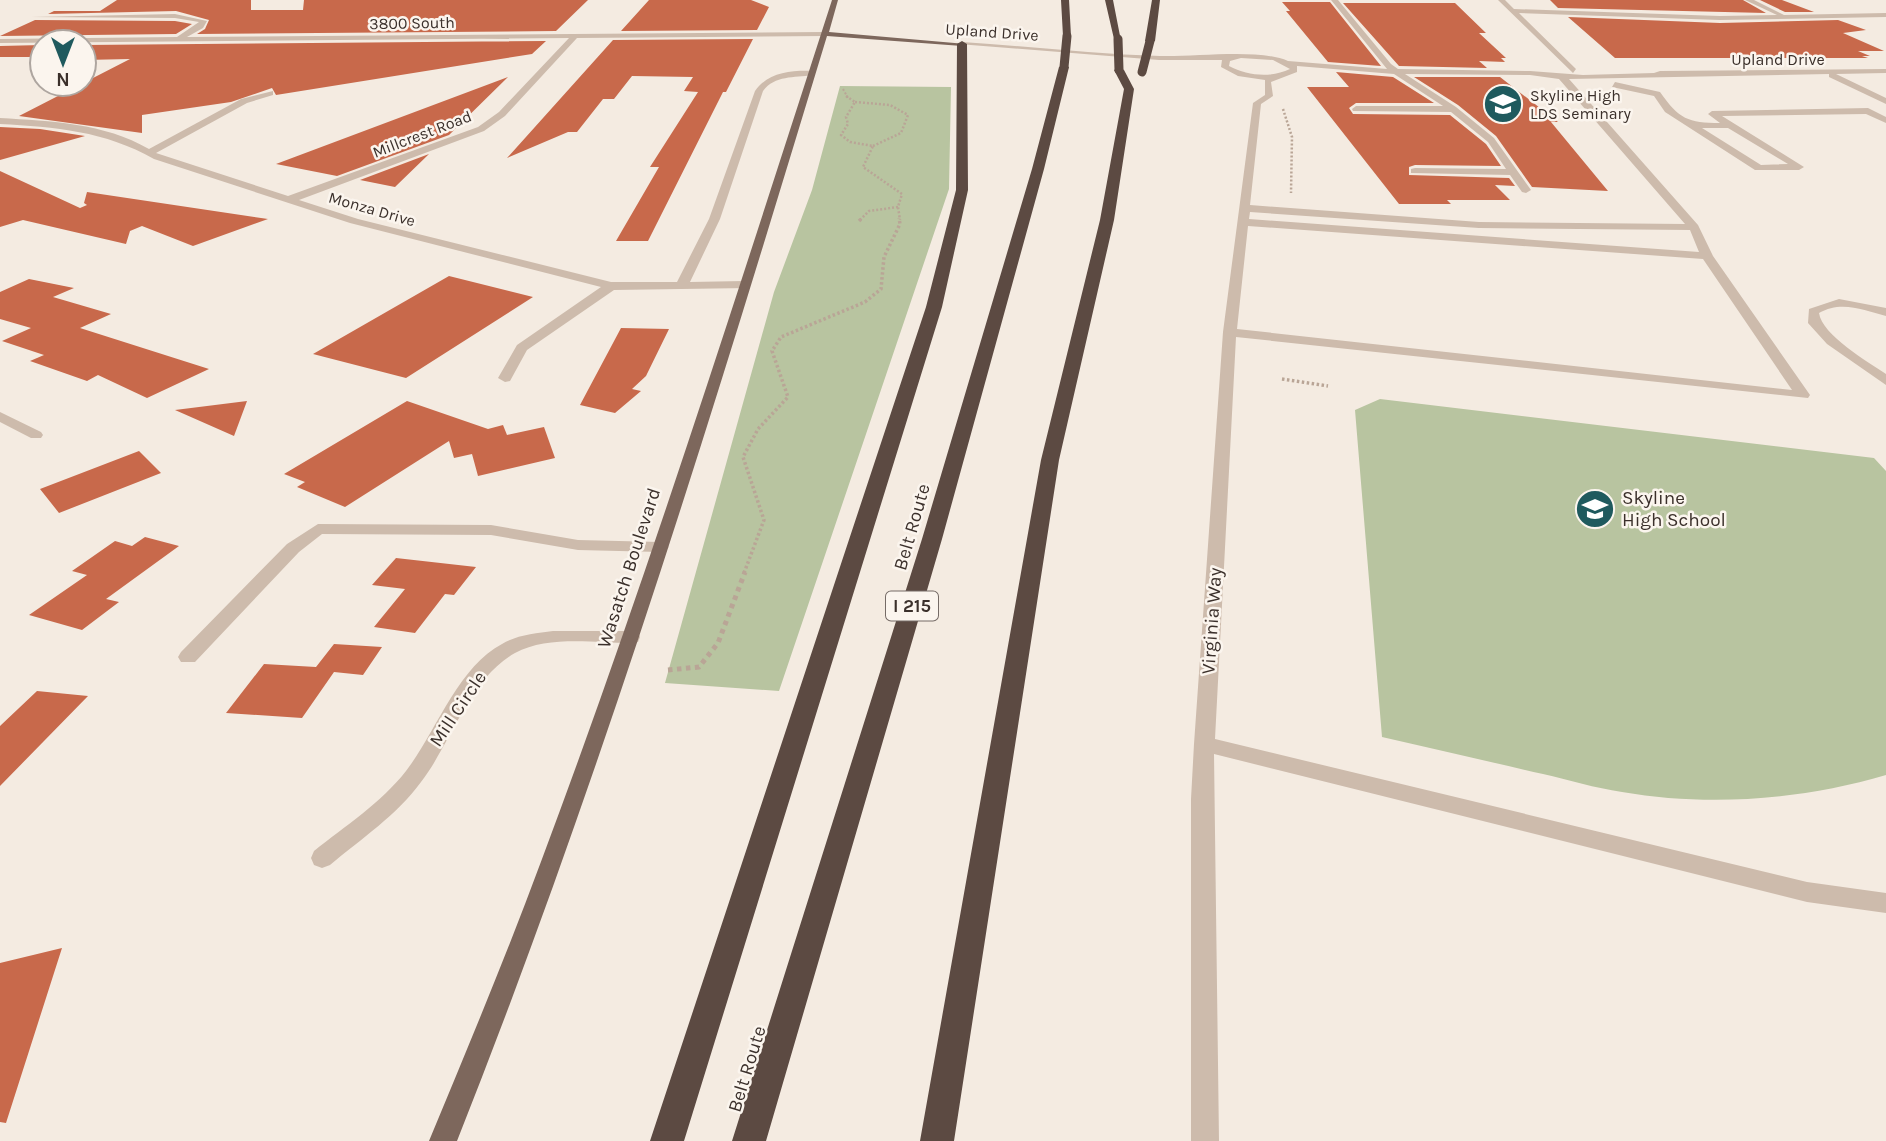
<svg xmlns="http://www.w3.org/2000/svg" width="1886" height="1141" viewBox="0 0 1886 1141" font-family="Karla,sans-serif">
  <rect width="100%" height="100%" fill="#f4ebe1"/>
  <!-- green -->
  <path fill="#b8c4a0" d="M840 86 951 87 949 189 779 691 665 683 774 292 812 190Z
    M1380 399 1874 458 1886 471V775C1801 800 1709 807 1622 792 1595 788 1569 780 1543 774 1490 762 1436 749 1382 737L1355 410Z"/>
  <!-- building -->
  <path fill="#c8694b" d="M117 0H251V10H303L304 0H588L556 31 197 34 205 29 209 20 176 11 48 14 54 11H100Z
    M649 0H751L769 7 757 30 621 31Z
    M1550 0H1743L1766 13 1558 8Z
    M1760 0H1782L1814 12H1785Z
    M1282 2H1330L1381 66 1328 62 1286 11H1290Z
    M1343 3H1455L1486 33H1479L1506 58H1501L1505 62 1479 61 1487 68 1399 66Z
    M1568 17 1720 23 1838 20 1866 30 1843 33 1884 51H1858L1870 56H1862L1868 58H1615Z
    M35 20 175 21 192 24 176 34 0 36Z
    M753 39 726 92H723L648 241H616L659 167H650L698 92 684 91 693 77 632 76 614 99H603L577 132H568L507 158 613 40Z
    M546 41 532 54 276 95 272 88 231 102 142 115V133L19 116 130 59 84 60V45Z
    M42 45V57H0V46Z
    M1336 72 1393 77 1434 103H1356L1349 108 1353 114 1450 115 1486 144 1501 166 1415 165 1409 167V175L1509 178 1515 186 1495 185 1510 200H1447L1451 204H1399L1307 87H1349Z
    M508 77 449 135 337 176 276 164Z
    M1414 77H1500L1558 122H1551L1608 191 1532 187 1496 136 1458 105Z
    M0 127 40 129 85 136 0 160Z
    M429 154 395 187 360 180Z
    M0 171 80 208 87 205 84 203 87 192 268 219 193 246 142 226 130 231 126 244 23 220 0 227Z
    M449 276 533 297 406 378 313 354Z
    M29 279 74 288 53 297 111 314 80 328 209 369 147 398 98 375 87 381 30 361 44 355 2 341 31 328 0 319V292Z
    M621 328 669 329 646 376 632 389 641 391 615 413 580 405Z
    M247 401 234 436 175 410Z
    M407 401 488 429 503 425 507 435 544 427 555 458 478 476 472 454 454 458 449 441 345 507 297 487 305 482 284 474Z
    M139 451 161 473 59 513 40 489Z
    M145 537 179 546 106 599 119 602 82 630 29 615 87 575 72 571 115 541 132 546Z
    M396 558 476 567 454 595 445 594 415 633 374 627 405 589 372 585Z
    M334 644 382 647 363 675 334 672 302 718 226 713 264 664 316 667Z
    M37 691 88 696 0 786V726Z
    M62 948 6 1123 0 1122V963Z"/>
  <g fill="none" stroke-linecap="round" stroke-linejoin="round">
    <!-- path-far3 -->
    <path stroke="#b9a596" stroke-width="2" stroke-dasharray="2 2" stroke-linecap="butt" d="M843 89 848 98"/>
    <!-- path-far2 -->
    <path stroke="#b9a596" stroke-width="2.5" stroke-dasharray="2 2" stroke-linecap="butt" d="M846 96 855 102 846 117 848 124 841 135 850 142 873 146 863 167 902 194 898 207 900 220
      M855 102 890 105 908 115 901 133 873 146
      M1283 109 1292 137 1291 193
      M860 220 869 211 898 207"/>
    <!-- path-far1 -->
    <path stroke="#b9a596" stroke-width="3.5" stroke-dasharray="2.5 2.5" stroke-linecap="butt" d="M859 221 862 218
      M1282 379 1328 386
      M744 573 764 520 743 457 758 429 788 397 772 351 781 337 865 302 881 289 884 257 900 224 899 218"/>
    <!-- path -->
    <path stroke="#b9a596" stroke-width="5" stroke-dasharray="4.5 4.5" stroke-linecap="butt" d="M668 670 699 667 718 643 745 572"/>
    <!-- minor -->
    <path fill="#cdbbac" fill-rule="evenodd" d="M1331 0H1338L1391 64 1398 69 1530 71 1583 75 1654 73 1660 71 1886 69V73L1836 74 1886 98V104L1829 77V74L1569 79 1698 225 1713 256 1810 395 1808 398 1236 337 1215 739 1807 882 1886 893V913L1807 902 1214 754 1219 1141H1191V799L1194 744 1223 332 1253 103 1265 95V80L1238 76 1221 67 1222 60H1159L958 44 962 42C1028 46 1094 54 1160 56 1196 57 1258 48 1288 61L1387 69ZM1241 58 1273 60 1290 69C1271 78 1248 76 1229 66L1230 61ZM1297 66 1394 74 1443 106H1356L1352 109 1353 111 1451 112 1488 142 1506 169 1415 168 1411 169V173L1510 175 1522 192 1526 193 1531 190 1494 138 1456 107 1405 74 1530 75 1559 79 1685 224 1479 222 1250 205 1261 104 1273 96 1271 82 1297 72ZM1250 212 1479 228 1690 230 1699 252 1249 219ZM1248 226 1703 259 1792 390 1237 329Z
      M1498 0H1505L1514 9 1720 16 1777 15 1745 0H1754L1784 15 1886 13V17L1720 20 1519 13 1576 69 1573 73Z
      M175 14 207 21 203 28 187 37 824 32 828 34 824 36 577 38 505 116 484 131 299 200 358 219 611 282H677L709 219 755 91C768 72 792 70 815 71L812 75C794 78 775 75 763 91L720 219 690 282 744 281 750 285 748 288 614 290 527 350 510 381 505 382 498 378 517 345 601 287 350 223 154 159C105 131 55 127 0 124V118C51 121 104 123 149 149L241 99 273 91V95L247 103 156 153 288 196 478 127 499 112 569 38 0 43V39L177 37 199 22 175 18 31 17Z
      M1615 82 1660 92C1679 119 1688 123 1720 123L1708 114 1712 111 1868 108 1886 117V123L1866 114 1722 116 1804 167 1799 170H1755L1665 112 1654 96 1612 87ZM1702 128H1728L1788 164 1761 165Z
      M1839 299 1886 308V316C1864 310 1841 300 1819 313 1822 335 1868 362 1886 374V385L1827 344 1808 323 1809 309Z
      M0 412 41 432 43 435 41 438H31L0 422Z
      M318 524 491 525 578 540 660 542 669 547 660 552 578 550 491 535 322 534 299 552 195 662H181L178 657 181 652 287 544Z
      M553 631H631L638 632 640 637 638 642 631 643C595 643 548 635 515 653 469 679 452 742 421 782 397 815 361 839 330 865L322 868 314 865 311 858 314 851C345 826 381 803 406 771 436 732 458 667 502 644 517 635 536 633 553 631Z"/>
    <!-- major -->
    <path fill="#7d675c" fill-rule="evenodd" d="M832 0H838L829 32 966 44 962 46 827 36C714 409 601 778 457 1141H429C468 1047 507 954 542 859 648 576 739 287 832 0Z"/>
    <!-- highway -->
    <path fill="#5c4a42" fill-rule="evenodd" d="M1061 0H1069L1071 36 1067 39 1063 36Z
      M1105 0H1113L1121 41 1114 39Z
      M1152 0H1160L1155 41 1150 44 1145 41Z
      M962 41 967 44 968 190 942 307 684 1141H650L926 307 956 190 957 44Z
      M1064 64 1069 67 1044 169 942 539 766 1141H732L922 539 1032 169 1059 67Z
      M1119 67 1124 70 1134 89 1114 220 1059 460 954 1141H920L1041 460 1100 220 1124 89 1114 70Z"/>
    <!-- highway-bridge -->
    <path stroke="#5c4a42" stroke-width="9" d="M1118 39 1119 70
      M1064 67 1067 36
      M1142 72 1150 41"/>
  </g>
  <!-- icons -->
  <defs>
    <g id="school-disc" transform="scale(2.0125)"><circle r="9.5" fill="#1f5a5e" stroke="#fbf5ee"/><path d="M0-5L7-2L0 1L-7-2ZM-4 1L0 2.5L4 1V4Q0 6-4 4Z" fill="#fff"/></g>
  </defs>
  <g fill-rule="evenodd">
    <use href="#school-disc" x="1503" y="104"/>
    <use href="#school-disc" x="1595" y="509"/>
  </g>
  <g text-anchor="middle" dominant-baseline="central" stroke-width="5" stroke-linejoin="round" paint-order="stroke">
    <!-- far-street labels -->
    <g font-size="16" fill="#3b302b" stroke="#fbf5ee">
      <text transform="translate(412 23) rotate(-1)">3800 South</text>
      <text transform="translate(992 32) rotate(4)">Upland Drive</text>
      <text x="1778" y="59">Upland Drive</text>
      <text transform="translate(422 134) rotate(-21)">Millcrest Road</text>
      <text transform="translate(372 209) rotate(16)">Monza Drive</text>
    </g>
    <!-- far-poi labels -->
    <g font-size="16" fill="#3b302b" stroke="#fbf5ee" text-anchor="start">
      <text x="1530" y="95">Skyline High<tspan x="1530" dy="18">LDS Seminary</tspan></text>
    </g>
    <!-- shield labels -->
    <rect fill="#fbf5ee" stroke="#756b66" stroke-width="2" x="886" y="591.5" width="52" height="29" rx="5"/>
    <g font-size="18" font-weight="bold" fill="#3b302b">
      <text x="912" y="606">I 215</text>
    </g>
    <!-- poi labels -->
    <g font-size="19" fill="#3b302b" stroke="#fbf5ee" text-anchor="start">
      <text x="1622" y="498">Skyline<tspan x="1622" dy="22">High School</tspan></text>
    </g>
    <!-- street labels -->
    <g font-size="19" fill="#3b302b" stroke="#fbf5ee">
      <text transform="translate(912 527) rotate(-74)">Belt Route</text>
      <text transform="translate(629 568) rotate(-72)">Wasatch Boulevard</text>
      <text transform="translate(1212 621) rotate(-86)">Virginia Way</text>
      <text transform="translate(458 709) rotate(-56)">Mill Circle</text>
      <text transform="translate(747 1069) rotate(-73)">Belt Route</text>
    </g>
  </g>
  <!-- north arrow -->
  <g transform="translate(63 63) rotate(180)"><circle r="33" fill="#fbf5ee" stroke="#aea6a0" stroke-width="2"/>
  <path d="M0-5L12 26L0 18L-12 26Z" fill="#1f5a5e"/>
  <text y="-10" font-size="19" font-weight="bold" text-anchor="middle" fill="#3b302b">N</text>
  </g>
</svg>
